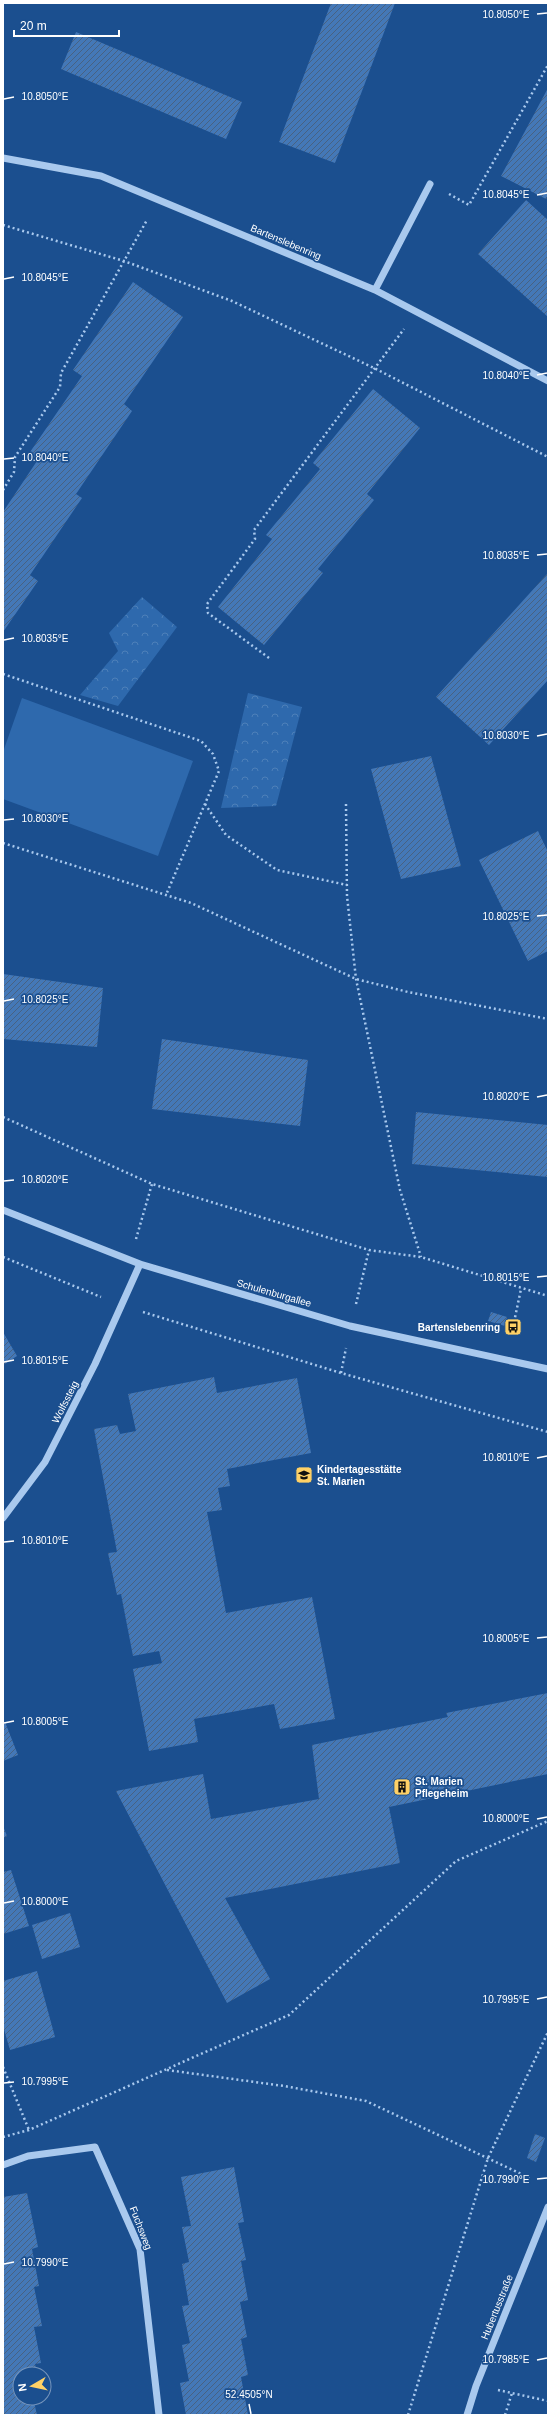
<svg xmlns="http://www.w3.org/2000/svg" width="551" height="2418" viewBox="0 0 551 2418" font-family="Arial,sans-serif">
  <defs>
    <pattern id="forest-crowns" width="20" height="18" patternUnits="userSpaceOnUse"><rect width="20" height="18" fill="#2e69ad"/><path d="M2 6a3 3 0 1 1 6 0M12 15a3 3 0 1 1 6 0" fill="none" stroke="#4d80b9"/></pattern>
    <pattern id="building-hatch" width="6" height="6" patternUnits="userSpaceOnUse"><rect width="6" height="6" fill="#4478b7"/><path d="M-1 1l2-2M0 6l6-6M5 7l2-2" fill="none" stroke="#486282"/></pattern>
  </defs>
  <rect width="100%" height="100%" fill="#1b4f8f"/>
  <!-- green -->
  <path fill="#2e69ad" d="M22 698 193 761 158 856 3 799V752Z"/>
  <!-- forest -->
  <path fill="url(#forest-crowns)" d="M142 597 177 627 118 706 80 695 118 651 109 633Z
    M248 693 302 707 276 806 221 808Z"/>
  <!-- building -->
  <path fill="url(#building-hatch)" d="M331 3H395L335 163 279 142Z
    M76 32 242 102 226 139 61 69Z
    M548 88V195L546 199 501 176Z
    M526 200 548 220V317L478 254Z
    M133 282 183 317 124 404 132 411 76 494 82 498 30 575 38 581 3 632V512L37 461 28 455 82 376 73 370Z
    M373 389 420 428 367 494 374 500 318 569 323 573 264 645 218 607 272 539 266 535 320 469 313 463Z
    M548 573V680L489 745 436 697Z
    M431 756 461 866 401 879 371 769Z
    M538 831 548 852V951L528 961 479 860Z
    M3 974 103 988 97 1047 3 1039Z
    M162 1039 308 1060 300 1126 152 1109Z
    M416 1112 548 1125V1177L412 1164Z
    M491 1312 507 1317 505 1326 488 1321Z
    M3 1332 17 1356 3 1365Z
    M214 1377 217 1393 297 1378 311 1453 227 1469 230 1486 218 1488 222 1510 207 1512 226 1613 312 1597 335 1719 280 1729 274 1704 194 1719 198 1742 149 1751 133 1669 162 1663 159 1651 133 1656 121 1594 117 1595 108 1553 117 1552 94 1429 117 1425 120 1434 136 1431 128 1394Z
    M548 1693V1774L389 1807 400 1863 225 1898 270 1979 227 2003 116 1791 203 1774 211 1819 319 1799 312 1745 448 1717 446 1713Z
    M5 1722 18 1755 3 1761V1723Z
    M3 1826 7 1836 3 1838Z
    M11 1870 29 1926 3 1934V1872Z
    M70 1913 80 1947 42 1959 32 1925Z
    M37 1971 55 2037 10 2050 3 2026V1981Z
    M535 2134 545 2138 536 2162 527 2158Z
    M234 2167 244 2222 238 2223 246 2260 241 2261 248 2300 240 2302 247 2337 241 2339 248 2375 241 2377 248 2415H186L180 2383 189 2381 182 2345 190 2343 182 2306 189 2305 182 2264 189 2262 182 2227 191 2226 181 2177Z
    M27 2193 38 2247 32 2249 39 2286 34 2287 42 2326 34 2327 41 2363 35 2364 37 2374H20V2398H41L42 2401 34 2402 37 2415H3V2197Z"/>
  <g fill="none" stroke-linecap="round" stroke-linejoin="round">
    <!-- path -->
    <path stroke="#a9c9ee" stroke-width="2.5" stroke-dasharray="2 3" stroke-linecap="butt" d="M449 194 469 205 548 65
      M3 225 124 261 232 301 374 368 548 457
      M3 490 14 472 15 457 60 387 61 373 147 220
      M269 658 208 613 207 604 255 539 254 530 404 329
      M3 674 201 741 213 754 219 771 166 895
      M205 804 226 835 277 870 347 885
      M346 804 347 896 356 979 400 1190 421 1257
      M3 843 191 903 356 979 408 992 548 1019
      M3 1117 152 1184 369 1250 421 1257 548 1296
      M136 1239 152 1184
      M3 1257 101 1297
      M356 1304 369 1250
      M143 1312 341 1373 548 1432
      M513 1327 521 1289
      M341 1373 346 1348
      M3 2067 29 2130
      M167 2070 284 2086 366 2101 532 2179
      M3 2137 29 2130 289 2015 456 1861 548 1821
      M498 2390 548 2401
      M408 2415 488 2158 548 2032
      M505 2415 512 2393"/>
    <!-- minor -->
    <path stroke="#a9c9ee" stroke-width="7" d="M3 158 101 176 375 290 548 381
      M375 290 430 184
      M3 1210 140 1264 350 1326 548 1369
      M3 1518 45 1462 95 1364 140 1264
      M3 2165 28 2156 95 2147 140 2249 159 2415
      M467 2415 476 2386 548 2207"/>
  </g>
  <!-- ticks -->
  <path fill="none" stroke="#fff" stroke-width="1.5" d="M537 14 547 13M4 99 14 97M537 195 547 193M4 279 14 277M537 375 547 373M4 459 14 458M537 555 547 554M4 640 14 638M537 736 547 734M4 820 14 819M537 916 547 915M4 1001 14 999M537 1097 547 1095M4 1181 14 1180M537 1277 547 1276M4 1362 14 1360M537 1458 547 1456M4 1542 14 1541M537 1638 547 1637M4 1723 14 1721M537 1819 547 1817M4 1903 14 1901M537 1999 547 1997M4 2083 14 2082M537 2179 547 2178M4 2264 14 2262M537 2360 547 2358M249 2404 251 2414"/>
  <!-- icons -->
  <defs>
    <g id="bus-square" transform="scale(0.9)"><rect x="-9" y="-9" width="18" height="18" rx="4" fill="#ffd166" stroke="#1b4f8f"/><path d="M-5-6H5V4H4V6H2V4H-2V6H-4V4H-5ZM-3.5-4V0h7V-4ZM-3.5 1.2v1.5H-2V1.2ZM2 1.2v1.5H3.5V1.2Z" fill="#111"/></g>
    <g id="school-square" transform="scale(0.9)"><rect x="-9" y="-9" width="18" height="18" rx="4" fill="#ffd166" stroke="#1b4f8f"/><path d="M0-5L7-2L0 1L-7-2ZM-4 1L0 2.5L4 1V4Q0 6-4 4Z" fill="#111"/></g>
    <g id="building-square" transform="scale(0.9)"><rect x="-9" y="-9" width="18" height="18" rx="4" fill="#ffd166" stroke="#1b4f8f"/><path d="M-4-6H4V6H1V3H-1V6H-4ZM-2.5-4.3h1.7v1.8h-1.7ZM.8-4.3h1.7v1.8H.8ZM-2.5-1h1.7V.8h-1.7ZM.8-1h1.7V.8H.8Z" fill="#111"/></g>
  </defs>
  <g fill-rule="evenodd">
    <use href="#bus-square" x="513" y="1327"/>
    <use href="#school-square" x="304" y="1475"/>
    <use href="#building-square" x="402" y="1787"/>
  </g>
  <g text-anchor="middle" dominant-baseline="central" stroke-width="3.5" stroke-linejoin="round" paint-order="stroke">
    <!-- street labels -->
    <g font-size="10" fill="#fff" stroke="#1b4f8f">
      <text transform="translate(286 242) rotate(23)">Bartenslebenring</text>
      <text transform="translate(274 1293) rotate(16)">Schulenburgallee</text>
      <text transform="translate(65 1402) rotate(-63)">Wolfssteig</text>
      <text transform="translate(141 2228) rotate(69)">Fuchsweg</text>
      <text transform="translate(497 2307) rotate(-68)">Hubertusstraße</text>
    </g>
    <!-- poi labels -->
    <g font-size="10" font-weight="bold" fill="#fff" stroke="#1b4f8f" text-anchor="start">
      <text x="500" y="1327" text-anchor="end">Bartenslebenring</text>
      <text x="317" y="1469">Kindertagesstätte<tspan x="317" dy="12">St. Marien</tspan></text>
      <text x="415" y="1781">St. Marien<tspan x="415" dy="12">Pflegeheim</tspan></text>
    </g>
  </g>
  <g font-size="10" text-anchor="middle" fill="#fff" stroke="#1b4f8f" stroke-width="3.5" stroke-linejoin="round" paint-order="stroke">
    <text x="506" y="18">10.8050°E</text>
    <text x="45" y="100">10.8050°E</text>
    <text x="506" y="198">10.8045°E</text>
    <text x="45" y="281">10.8045°E</text>
    <text x="506" y="379">10.8040°E</text>
    <text x="45" y="461">10.8040°E</text>
    <text x="506" y="559">10.8035°E</text>
    <text x="45" y="642">10.8035°E</text>
    <text x="506" y="739">10.8030°E</text>
    <text x="45" y="822">10.8030°E</text>
    <text x="506" y="920">10.8025°E</text>
    <text x="45" y="1003">10.8025°E</text>
    <text x="506" y="1100">10.8020°E</text>
    <text x="45" y="1183">10.8020°E</text>
    <text x="506" y="1281">10.8015°E</text>
    <text x="45" y="1364">10.8015°E</text>
    <text x="506" y="1461">10.8010°E</text>
    <text x="45" y="1544">10.8010°E</text>
    <text x="506" y="1642">10.8005°E</text>
    <text x="45" y="1725">10.8005°E</text>
    <text x="506" y="1822">10.8000°E</text>
    <text x="45" y="1905">10.8000°E</text>
    <text x="506" y="2003">10.7995°E</text>
    <text x="45" y="2085">10.7995°E</text>
    <text x="506" y="2183">10.7990°E</text>
    <text x="45" y="2266">10.7990°E</text>
    <text x="506" y="2363">10.7985°E</text>
    <text x="249" y="2398">52.4505°N</text>
  </g>
  <!-- border -->
  <rect width="551" height="2418" fill="none" stroke="#ffffff" stroke-width="8"/>
  <!-- north arrow -->
  <g transform="translate(32 2386) rotate(261)"><circle r="19" fill="#1b4f8f" stroke="#7695bc"/>
  <path d="M0-3L7 15L0 10L-7 15Z" fill="#ffd166"/>
  <text y="-6" font-size="11" font-weight="bold" text-anchor="middle" fill="#ffffff">N</text>
  </g>
  <!-- scale -->
  <path d="M14 30v6h105v-6" fill="none" stroke="#ffffff" stroke-width="2"/>
  <text x="20" y="30" font-size="12" fill="#ffffff" stroke="#1b4f8f" stroke-width="3" paint-order="stroke">20 m</text>
</svg>
